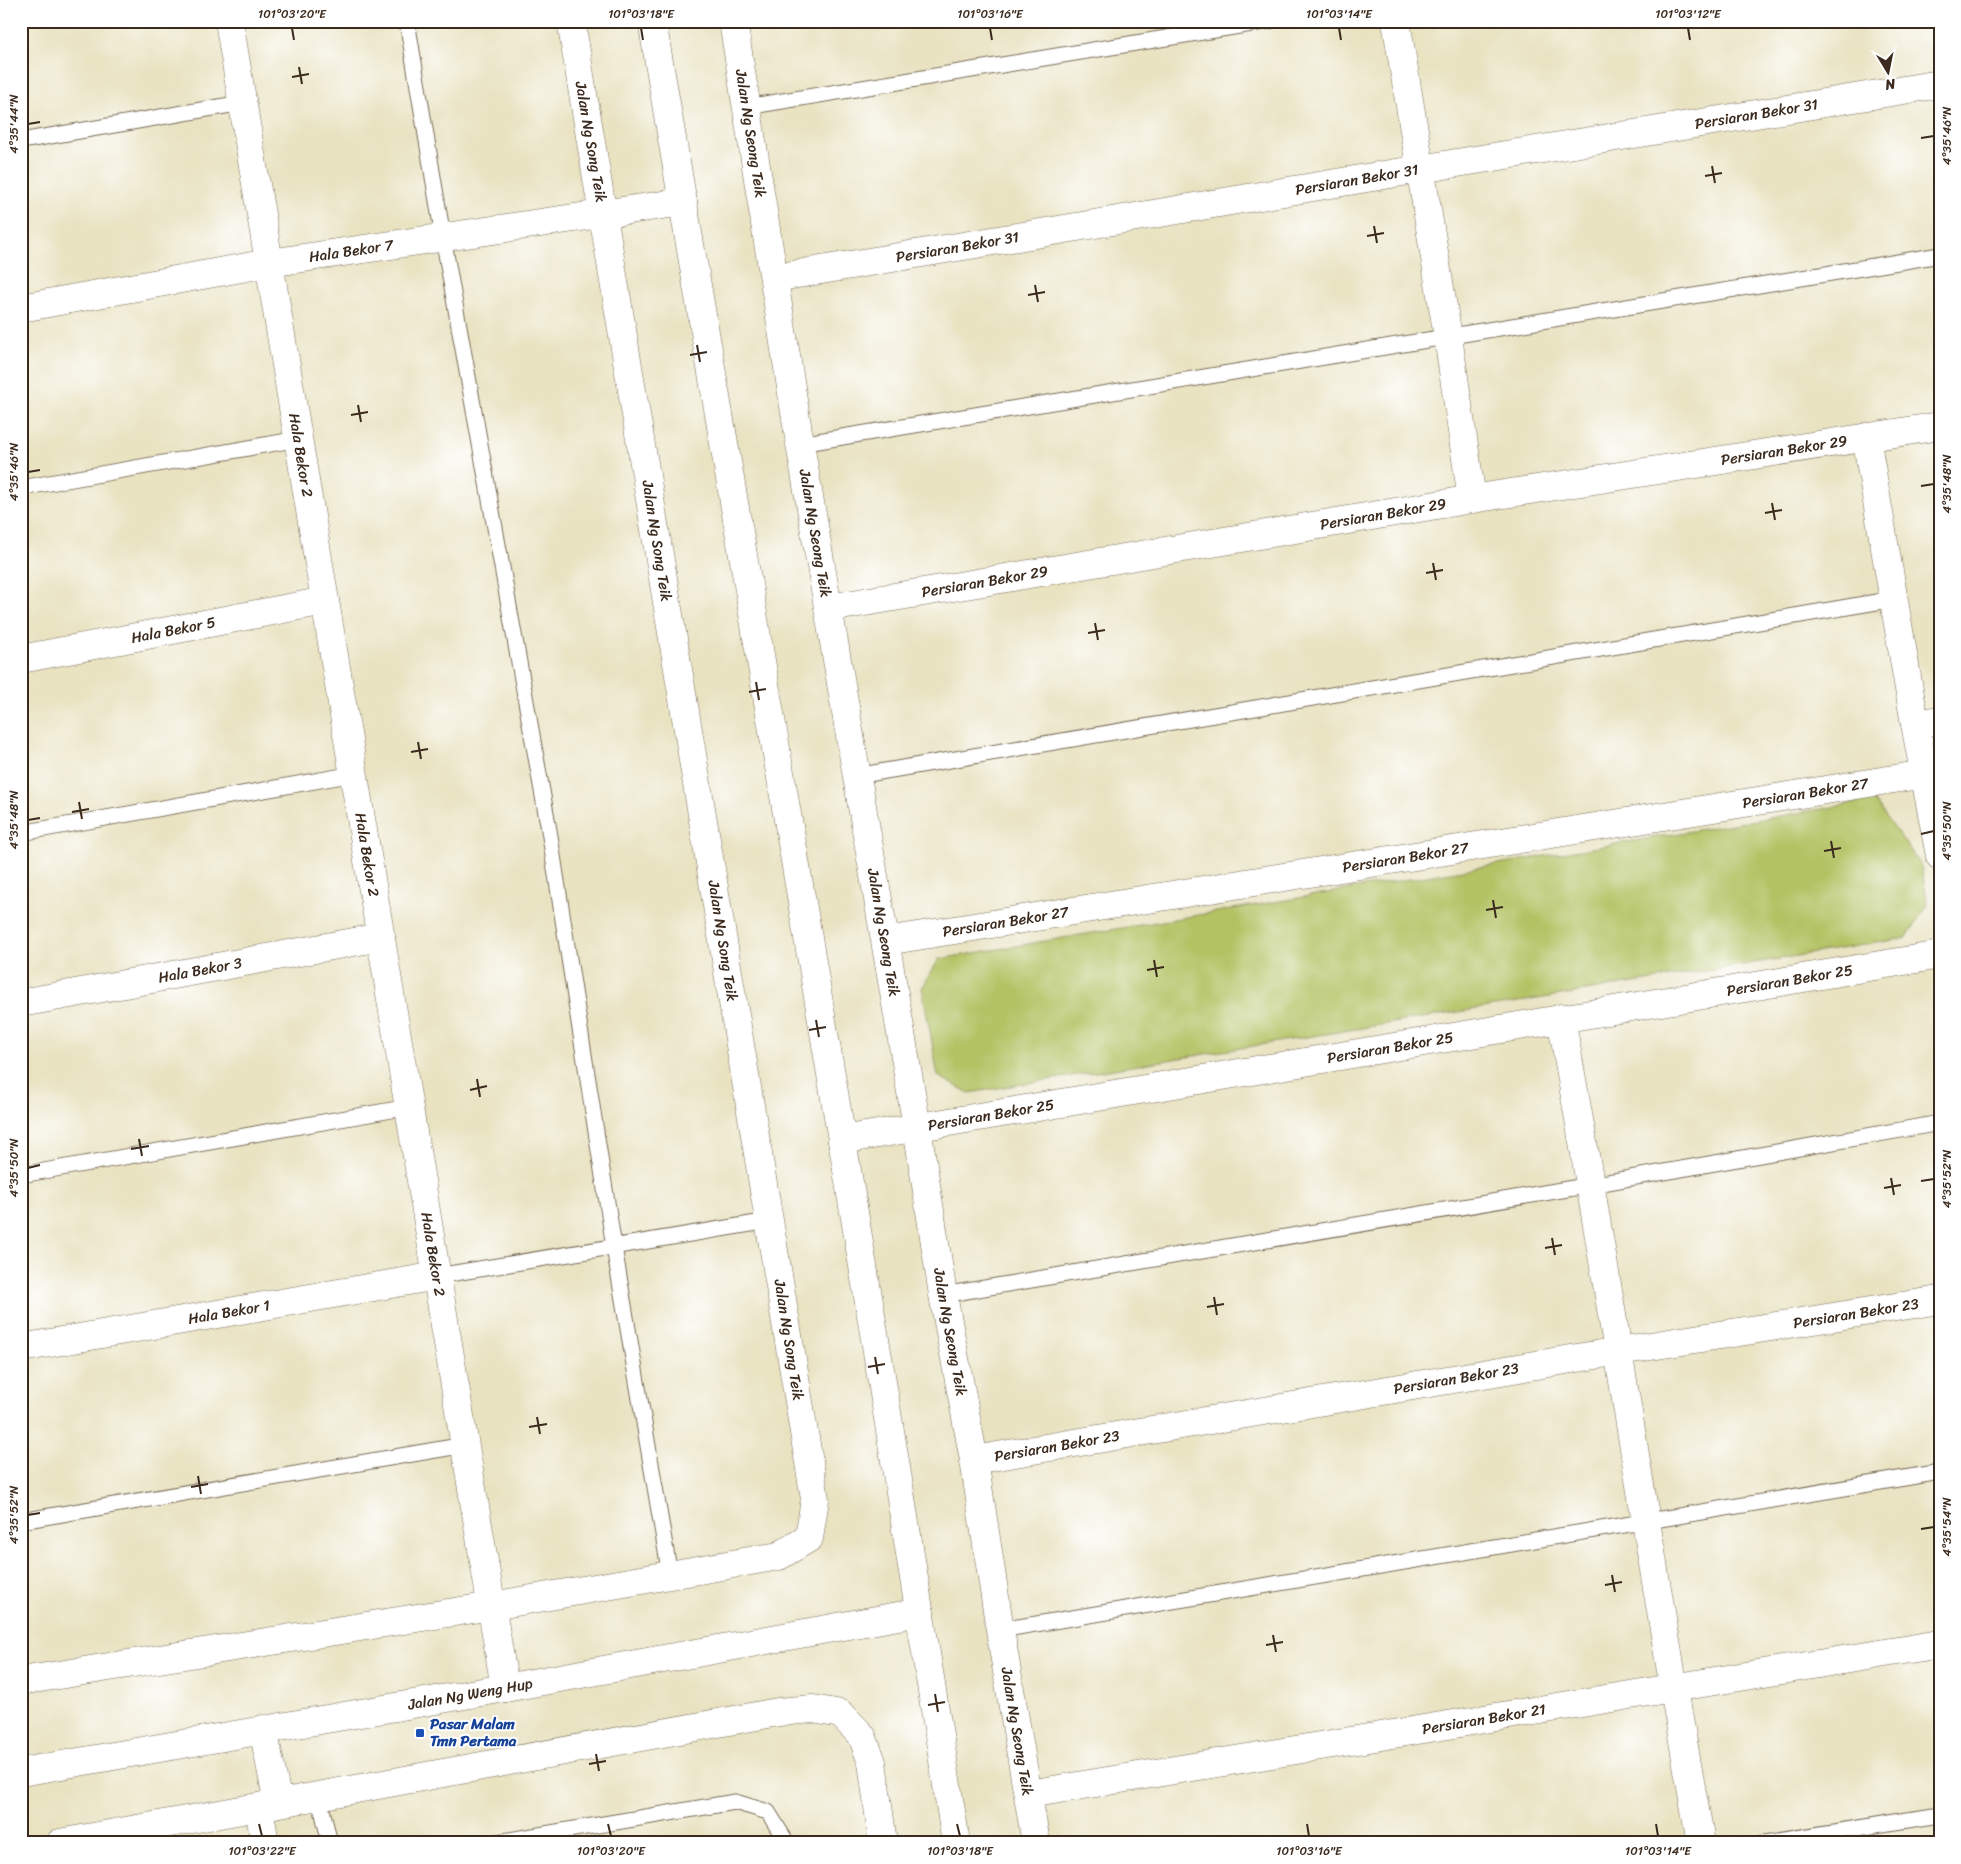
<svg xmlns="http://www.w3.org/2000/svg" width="1961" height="1864" viewBox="0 0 1961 1864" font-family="Sriracha,sans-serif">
  <rect width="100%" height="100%" fill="#fff"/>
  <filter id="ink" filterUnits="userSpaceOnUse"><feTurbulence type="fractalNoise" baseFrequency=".02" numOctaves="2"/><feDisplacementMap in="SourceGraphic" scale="10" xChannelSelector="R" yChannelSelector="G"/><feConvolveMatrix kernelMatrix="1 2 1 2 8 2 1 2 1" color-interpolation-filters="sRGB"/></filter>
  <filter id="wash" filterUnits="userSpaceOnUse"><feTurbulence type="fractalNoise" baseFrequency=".0096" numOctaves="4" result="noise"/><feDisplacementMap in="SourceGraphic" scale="20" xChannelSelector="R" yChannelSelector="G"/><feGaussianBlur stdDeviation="1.12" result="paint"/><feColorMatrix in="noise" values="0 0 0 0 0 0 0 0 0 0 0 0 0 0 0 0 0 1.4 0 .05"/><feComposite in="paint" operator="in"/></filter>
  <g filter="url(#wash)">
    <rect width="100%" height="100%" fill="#e9e3c2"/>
    <!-- green -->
    <path fill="#b3c264" stroke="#777641" d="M1874 800 1921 865 1928 905 1906 938 969 1093 938 1076 922 988 939 959Z"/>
  </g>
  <g filter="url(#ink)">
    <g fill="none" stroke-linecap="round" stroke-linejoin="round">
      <!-- service casing -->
      <g stroke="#786b57" stroke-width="17">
        <path id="service" d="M407 21 443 237 549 830 614 1247 670 1575
          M746 107 1270 21
          M21 141 242 103
          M800 444 1940 255
          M21 488 299 439
          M856 776 1894 599
          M21 833 354 774
          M21 1175 409 1107
          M437 1276 769 1221
          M943 1295 1591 1185 1940 1123
          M21 1521 465 1445
          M1000 1630 1940 1472
          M319 1797 330 1843
          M491 1843 735 1802 768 1812 784 1838 785 1843
          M1764 1843 1940 1815"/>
      </g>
      <!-- minor casing -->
      <g stroke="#786b57" stroke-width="29">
        <g id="minor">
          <path id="s1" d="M229 21 505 1688"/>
          <path id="s2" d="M733 21 800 444 917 1127 943 1295 974 1460 1000 1630 1036 1843"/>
          <path d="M1396 21 1448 337 1472 499"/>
          <path id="s3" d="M774 278 1420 169 1940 84"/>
          <path id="s4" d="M21 308 269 263 683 202"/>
          <path d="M1866 437 1915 724 1940 856"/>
          <path id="s5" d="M829 608 1472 499 1940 426"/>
          <path id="s6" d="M21 659 325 601"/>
          <path d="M1915 724 1940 720"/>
          <path id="s7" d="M886 941 1925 774"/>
          <path id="s8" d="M21 1003 381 937"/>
          <path d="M1561 1018C1611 1292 1651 1568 1701 1843"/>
          <path id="s9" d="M842 1140 1940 955"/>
          <path id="s10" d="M21 1348 437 1276"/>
          <path id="s11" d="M974 1460 1619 1351 1940 1300"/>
          <path d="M21 1681 492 1606 779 1556 809 1538 815 1499 571 21"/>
          <path d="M263 1729 278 1803"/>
          <path id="s12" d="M1029 1794 1940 1644"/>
          <path d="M259 1807 265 1843"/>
          <path d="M60 1843 778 1712 813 1709 841 1714 862 1736 872 1762 883 1843"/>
        </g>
      </g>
      <!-- secondary casing -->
      <g stroke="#786b57" stroke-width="29">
        <g id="secondary">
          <path d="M652 21C755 628 861 1235 956 1843"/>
          <path id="s13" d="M21 1772 505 1688 920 1612"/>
        </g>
      </g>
      <!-- service -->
      <use href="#service" stroke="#fff" stroke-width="15"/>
      <!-- minor -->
      <use href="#minor" stroke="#fff" stroke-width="28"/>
      <!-- secondary -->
      <use href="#secondary" stroke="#fff" stroke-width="28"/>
    </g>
  </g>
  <!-- ticks -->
  <path fill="none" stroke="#3b2a1e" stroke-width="2" d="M292 28 294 40M641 28 643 40M990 28 992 40M1339 28 1341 40M1688 28 1690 40M299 67 302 84M292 77 309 74M28 124 40 122M1921 138 1934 136M1712 166 1715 183M1705 176 1722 173M1374 226 1377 243M1367 236 1384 233M1035 285 1038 302M1028 295 1045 292M697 345 700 362M690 355 707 352M358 405 361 422M351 415 368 412M28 472 40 470M1921 486 1934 484M1772 503 1775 520M1765 513 1782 510M1433 563 1436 580M1426 573 1443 570M1095 623 1098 640M1088 633 1105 630M756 682 759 700M749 692 766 689M418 742 421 759M411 752 428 749M79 802 82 819M72 812 89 809M28 820 40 818M1921 834 1934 831M1831 841 1834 858M1824 851 1841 848M1493 900 1496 918M1486 910 1503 907M1154 960 1157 977M1147 970 1164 967M816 1020 819 1037M809 1030 826 1027M477 1079 480 1097M470 1090 487 1086M139 1139 142 1156M131 1149 149 1146M28 1168 40 1165M1891 1178 1894 1195M1921 1181 1934 1179M1884 1188 1901 1185M1552 1238 1555 1255M1545 1248 1562 1245M1214 1297 1217 1315M1207 1307 1224 1304M875 1357 878 1374M868 1367 885 1364M537 1417 540 1434M529 1427 547 1424M198 1476 201 1494M191 1487 208 1484M28 1515 40 1513M1921 1529 1934 1527M1612 1575 1615 1592M1605 1585 1622 1582M1273 1635 1276 1652M1266 1645 1283 1642M935 1694 938 1712M928 1705 945 1702M596 1754 599 1771M589 1764 606 1761M259 1824 262 1836M608 1824 611 1836M957 1824 960 1836M1307 1824 1309 1836M1656 1824 1658 1836"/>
  <!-- markers -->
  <rect fill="#1a4fb4" stroke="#fff" stroke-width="2" x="415" y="1728" width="10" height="10" rx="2.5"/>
  <g text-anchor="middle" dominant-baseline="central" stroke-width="4" stroke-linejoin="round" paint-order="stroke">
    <!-- street labels -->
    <g font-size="15" fill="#3b2a1e" stroke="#fff">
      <text stroke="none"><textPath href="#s3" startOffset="996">Persiaran Bekor 31</textPath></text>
      <text stroke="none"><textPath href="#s2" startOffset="114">Jalan Ng Seong Teik</textPath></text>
      <text transform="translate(591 142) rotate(80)">Jalan Ng Song Teik</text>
      <text stroke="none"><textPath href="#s3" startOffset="591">Persiaran Bekor 31</textPath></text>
      <text stroke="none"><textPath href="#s3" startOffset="186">Persiaran Bekor 31</textPath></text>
      <text stroke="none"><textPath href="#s4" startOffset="335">Hala Bekor 7</textPath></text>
      <text stroke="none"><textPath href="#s5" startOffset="968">Persiaran Bekor 29</textPath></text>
      <text stroke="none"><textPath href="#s1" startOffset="440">Hala Bekor 2</textPath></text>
      <text stroke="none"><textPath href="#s5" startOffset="562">Persiaran Bekor 29</textPath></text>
      <text stroke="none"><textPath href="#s2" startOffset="519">Jalan Ng Seong Teik</textPath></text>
      <text transform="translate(657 541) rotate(81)">Jalan Ng Song Teik</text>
      <text stroke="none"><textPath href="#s5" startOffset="158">Persiaran Bekor 29</textPath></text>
      <text stroke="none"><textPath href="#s6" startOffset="155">Hala Bekor 5</textPath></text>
      <text stroke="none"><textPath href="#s7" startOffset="931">Persiaran Bekor 27</textPath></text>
      <text stroke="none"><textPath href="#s1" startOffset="845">Hala Bekor 2</textPath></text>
      <text stroke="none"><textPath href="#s7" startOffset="526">Persiaran Bekor 27</textPath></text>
      <text stroke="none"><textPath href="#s7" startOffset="121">Persiaran Bekor 27</textPath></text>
      <text stroke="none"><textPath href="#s2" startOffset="924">Jalan Ng Seong Teik</textPath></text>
      <text transform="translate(723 941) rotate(81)">Jalan Ng Song Teik</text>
      <text stroke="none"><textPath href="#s8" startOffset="182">Hala Bekor 3</textPath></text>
      <text stroke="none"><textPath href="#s9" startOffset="961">Persiaran Bekor 25</textPath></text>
      <text stroke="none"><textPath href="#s9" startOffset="556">Persiaran Bekor 25</textPath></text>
      <text stroke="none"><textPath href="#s9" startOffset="151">Persiaran Bekor 25</textPath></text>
      <text stroke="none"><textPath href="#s1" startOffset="1250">Hala Bekor 2</textPath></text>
      <text stroke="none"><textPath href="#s10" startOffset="211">Hala Bekor 1</textPath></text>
      <text stroke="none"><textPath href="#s11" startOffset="894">Persiaran Bekor 23</textPath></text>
      <text stroke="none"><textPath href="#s2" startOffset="1329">Jalan Ng Seong Teik</textPath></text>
      <text transform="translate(789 1340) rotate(81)">Jalan Ng Song Teik</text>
      <text stroke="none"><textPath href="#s11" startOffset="489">Persiaran Bekor 23</textPath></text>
      <text stroke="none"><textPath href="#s11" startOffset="84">Persiaran Bekor 23</textPath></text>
      <text stroke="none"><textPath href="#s13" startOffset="456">Jalan Ng Weng Hup</textPath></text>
      <text stroke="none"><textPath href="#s12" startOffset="461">Persiaran Bekor 21</textPath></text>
      <text stroke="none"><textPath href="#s2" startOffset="1734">Jalan Ng Seong Teik</textPath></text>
    </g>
    <!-- transit labels -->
    <g font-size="15" font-weight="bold" fill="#164399" stroke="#fff" text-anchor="start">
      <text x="430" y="1724">Pasar Malam<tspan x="430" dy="17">Tmn Pertama</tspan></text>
    </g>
  </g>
  <!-- margin -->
  <rect width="1961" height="1864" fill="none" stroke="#fff" stroke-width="55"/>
  <!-- north arrow -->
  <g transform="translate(1888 72) rotate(170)" stroke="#ffffff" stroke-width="4" paint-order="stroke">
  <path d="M0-4L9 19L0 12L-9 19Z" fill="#3b2a1e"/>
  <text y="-8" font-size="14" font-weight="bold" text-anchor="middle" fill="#3b2a1e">N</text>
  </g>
  <rect x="28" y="28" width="1906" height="1808" fill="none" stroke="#3b2a1e" stroke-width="2"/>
  <g font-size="12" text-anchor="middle" fill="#3b2a1e">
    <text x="292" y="18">101°03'20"E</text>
    <text x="641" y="18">101°03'18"E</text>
    <text x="990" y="18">101°03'16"E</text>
    <text x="1339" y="18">101°03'14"E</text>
    <text x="1688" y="18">101°03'12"E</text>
    <text transform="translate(14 124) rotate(-90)" y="4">4°35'44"N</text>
    <text transform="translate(1947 136) rotate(-90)" y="4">4°35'46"N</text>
    <text transform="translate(14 472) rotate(-90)" y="4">4°35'46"N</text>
    <text transform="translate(1947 484) rotate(-90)" y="4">4°35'48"N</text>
    <text transform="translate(14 820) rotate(-90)" y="4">4°35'48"N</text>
    <text transform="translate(1947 831) rotate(-90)" y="4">4°35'50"N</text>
    <text transform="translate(14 1168) rotate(-90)" y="4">4°35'50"N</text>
    <text transform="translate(1947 1179) rotate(-90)" y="4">4°35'52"N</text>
    <text transform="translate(14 1515) rotate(-90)" y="4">4°35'52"N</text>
    <text transform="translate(1947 1527) rotate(-90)" y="4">4°35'54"N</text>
    <text x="262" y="1855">101°03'22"E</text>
    <text x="611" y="1855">101°03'20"E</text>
    <text x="960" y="1855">101°03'18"E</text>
    <text x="1309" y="1855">101°03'16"E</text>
    <text x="1658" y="1855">101°03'14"E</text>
  </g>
</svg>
